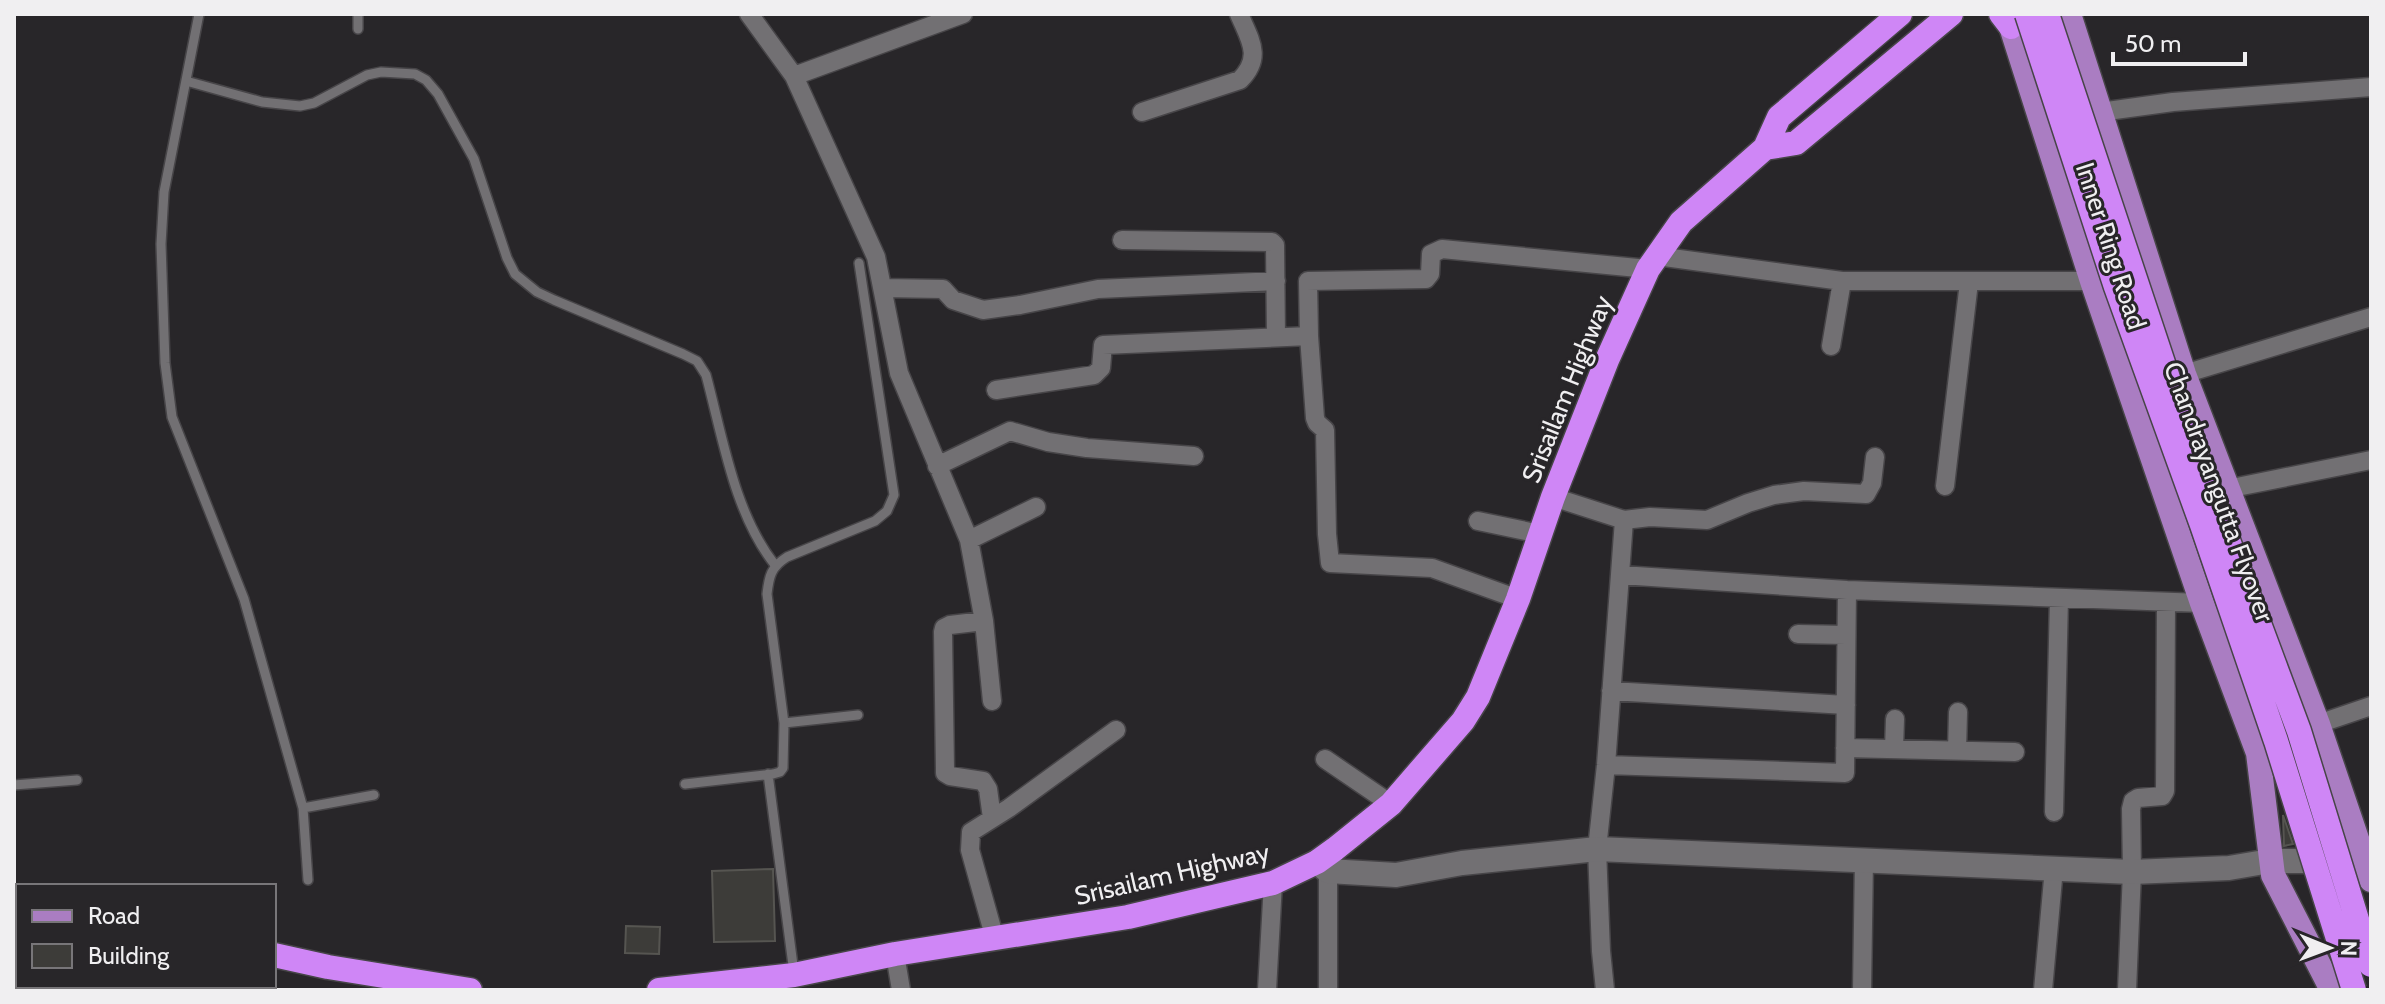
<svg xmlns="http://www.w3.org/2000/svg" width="2385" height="1004" viewBox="0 0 2385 1004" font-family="Cabin,sans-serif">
  <rect width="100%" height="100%" fill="#282629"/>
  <!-- building -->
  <path fill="#3d3c39" stroke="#565551" stroke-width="2" d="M2283 815 2293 844 2284 846Z
    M773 869 775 941 714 942 712 871Z
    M626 926 660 927 659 954 625 953Z"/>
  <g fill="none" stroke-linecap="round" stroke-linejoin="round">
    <!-- lane casing -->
    <g stroke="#474548" stroke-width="12">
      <path id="lane" d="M199 14 164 192 161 244 165 363 172 417 244 599 303 808 308 880
        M358 29V14
        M186 81 262 102 300 106 314 103 367 75 381 72 415 74 426 80 438 94 474 159 507 258 515 274 537 292 554 300 683 354 697 361 706 375C723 438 734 513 775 565
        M784 723 858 715
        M768 774 794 973
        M685 784 773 774 780 772 783 768 784 723 767 594C769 576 771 567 787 557L875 521 887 511 894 495 859 263
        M14 785 77 780
        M303 808 374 795"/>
    </g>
    <!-- street casing -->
    <g stroke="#474548" stroke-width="21">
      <path id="street" d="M749 14 794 76 876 257 899 373 969 540 984 621 992 701
        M794 76 963 14
        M1142 112 1240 80C1263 57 1250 40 1239 14
        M2100 112 2173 102 2371 87
        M1122 240 1272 242 1275 245 1276 337
        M1657 256 1842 281H2092
        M883 288 943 289 953 300 983 310 1020 305 1098 289 1276 281
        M1831 346 1842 281
        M2184 374 2371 317
        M996 390 1094 375 1101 368 1103 345 1309 336
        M937 466 1010 431 1048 442 1087 448 1194 456
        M1945 486 1969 282
        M2227 489 2371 460
        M1553 497 1624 520 1606 765 1597 849 1601 951 1605 990
        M1624 520 1650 517 1707 520 1748 503 1774 495 1804 491 1866 494 1872 483 1875 457
        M1478 521 1540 534
        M969 540 1036 507
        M1621 575 1847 590 2202 603
        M1518 599 1432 568 1330 563 1327 534 1325 430 1317 423 1315 418 1309 336 1308 281 1426 279 1430 274 1431 254 1442 249 1648 269
        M984 621 950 625 944 628 943 632 945 769V773L950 776 983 781 988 789 992 818
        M1798 634 1846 635
        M1611 691 1846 705
        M2318 724 2371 706
        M1845 748 2015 752
        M1894 749 1895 719
        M1957 751 1958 712
        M1325 759 1391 804
        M1606 765 1845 773 1847 590
        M2054 812 2059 598
        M1328 871V990
        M995 939 970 850 971 832 1009 808 1116 730
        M895 954 901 990
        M1267 990 1273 883
        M1862 990 1864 859
        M2043 990 2054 868
        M2127 990 2132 872 2131 809 2133 801 2138 798 2162 796 2165 791 2166 603"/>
    </g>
    <!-- secondary casing -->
    <g stroke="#474548" stroke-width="27">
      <path id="secondary" d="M1317 862 1328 871 1396 875 1462 863 1597 849 2132 872 2229 868 2270 861H2333"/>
    </g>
    <!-- primary casing -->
    <g stroke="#474548" stroke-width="27">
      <path id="primary" d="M2007 14 2092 281 2202 603 2258 753 2273 875 2332 990
        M2069 14 2184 374 2318 724 2371 880"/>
    </g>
    <!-- highway casing -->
    <g stroke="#474548" stroke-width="27">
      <path id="highway" d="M2001 14 2011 27
        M1765 148 1796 143 1951 14
        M14 901 18 902
        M274 955 328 967 470 990
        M659 990 794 975 895 954 1128 917 1273 883 1317 862 1335 849 1391 804 1463 721 1478 697 1518 599 1553 497 1607 360 1648 269 1681 222 1765 148 1779 117 1900 14"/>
    </g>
    <!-- lane -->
    <use href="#lane" stroke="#727073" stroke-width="9"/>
    <!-- street -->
    <use href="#street" stroke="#727073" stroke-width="18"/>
    <!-- secondary -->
    <use href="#secondary" stroke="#727073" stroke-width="24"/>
    <!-- primary -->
    <use href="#primary" stroke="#aa7dc2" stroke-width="24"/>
    <!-- highway -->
    <use href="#highway" stroke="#cf86f6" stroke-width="24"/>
    <!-- highway-bridge casing -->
    <g stroke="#474548" stroke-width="27" stroke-linecap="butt">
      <path id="highway-bridge" d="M2027 14 2116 287 2202 525 2276 741 2354 990
        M2047 14 2171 387 2299 731 2371 965"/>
    </g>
    <!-- highway-bridge -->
    <use href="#highway-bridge" stroke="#cf86f6" stroke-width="24"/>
  </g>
  <g text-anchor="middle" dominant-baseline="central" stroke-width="6" stroke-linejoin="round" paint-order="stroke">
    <!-- street labels -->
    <g font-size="26" fill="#f0eff1" stroke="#282629">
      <text transform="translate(2111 246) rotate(72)">Inner Ring Road</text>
      <text transform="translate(1567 389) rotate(-68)">Srisailam Highway</text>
      <text transform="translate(2219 492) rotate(70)">Chandrayangutta Flyover</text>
      <text transform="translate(1172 874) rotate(-13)">Srisailam Highway</text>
    </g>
  </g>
  <!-- border -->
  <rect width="2385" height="1004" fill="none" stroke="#f0eff1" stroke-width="32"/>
  <!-- legend -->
  <rect x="16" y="884" width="260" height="104" fill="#282629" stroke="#787679" stroke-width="2"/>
  <rect x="32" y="910" width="40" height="12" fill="#aa7dc2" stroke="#787679" stroke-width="2"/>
  <text x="88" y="924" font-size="24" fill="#f0eff1">Road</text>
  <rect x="32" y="944" width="40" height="24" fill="#3d3c39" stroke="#787679" stroke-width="2"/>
  <text x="88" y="964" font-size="24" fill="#f0eff1">Building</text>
  <!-- north arrow -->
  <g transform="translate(2329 948) rotate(91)" stroke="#282629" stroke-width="6" paint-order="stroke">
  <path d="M0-6L14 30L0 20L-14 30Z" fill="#f0eff1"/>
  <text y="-12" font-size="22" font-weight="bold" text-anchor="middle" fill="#f0eff1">N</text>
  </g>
  <!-- scale -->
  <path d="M2113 52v12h132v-12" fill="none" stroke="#f0eff1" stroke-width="4"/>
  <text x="2125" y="52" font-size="24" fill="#f0eff1" stroke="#282629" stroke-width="6" paint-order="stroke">50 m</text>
</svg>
